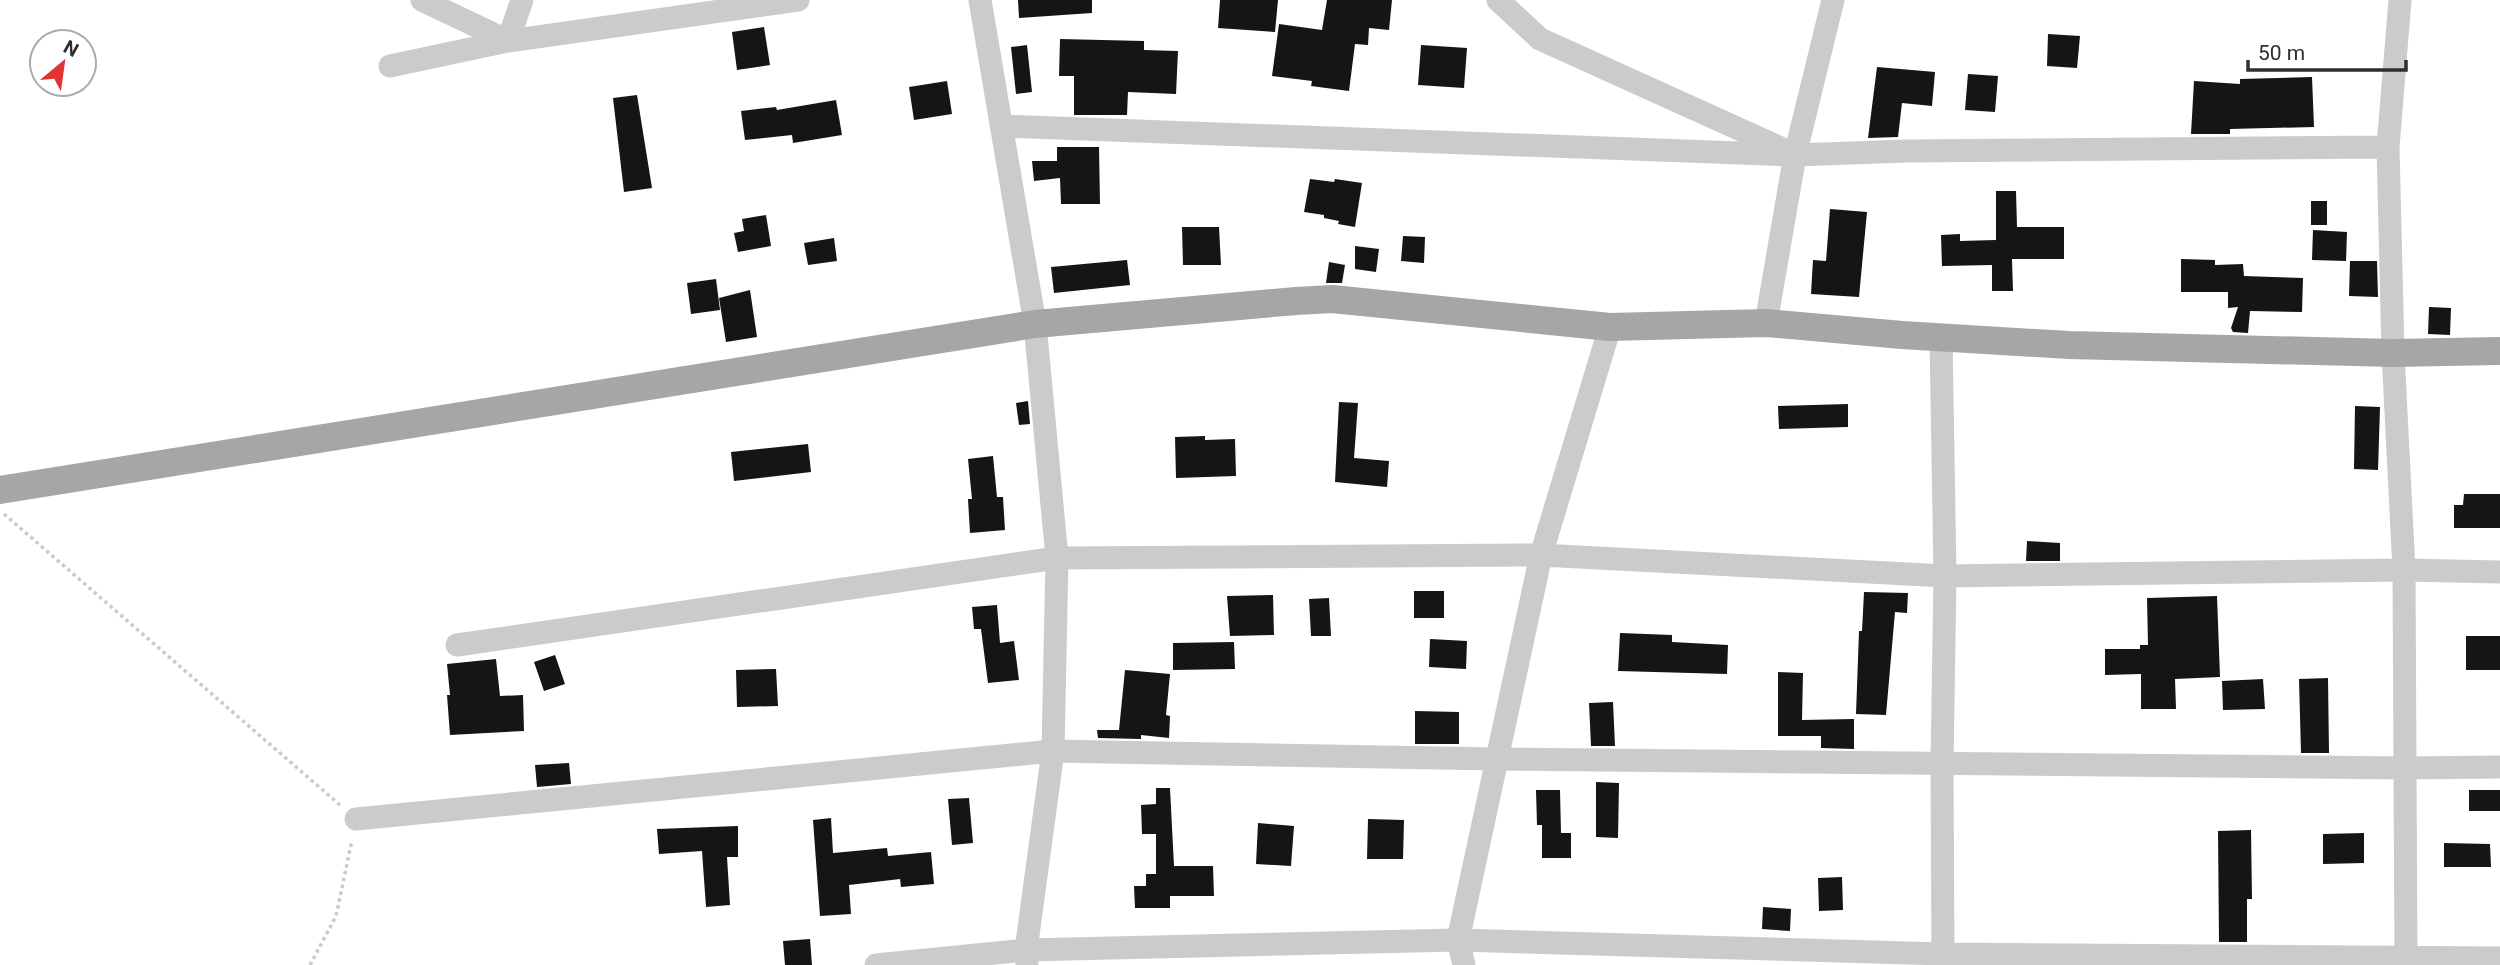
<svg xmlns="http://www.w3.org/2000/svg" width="2500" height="965" viewBox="0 0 2500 965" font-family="Roboto,sans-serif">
  <rect width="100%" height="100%" fill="#fff"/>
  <!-- building -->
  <path fill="#151515" d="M1018 0H1092V13L1019 18Z
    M1220 0H1278L1275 32 1218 28Z
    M1327 0H1392L1389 30 1369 28 1368 45 1355 44 1349 91 1311 86 1312 81 1272 76 1279 24 1322 30Z
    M764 27 770 65 737 70 732 32Z
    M2048 34 2080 36 2077 68 2047 66Z
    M1060 39 1144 41V50L1178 51 1176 94 1128 92 1127 115H1074V76H1059Z
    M1027 45 1032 92 1016 94 1011 47Z
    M1421 45 1467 48 1464 88 1418 85Z
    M1877 67 1935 72 1932 106 1902 103 1898 137 1868 138Z
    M1968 74 1998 76 1995 112 1965 110Z
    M2312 77 2314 127 2230 129V134H2191L2194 81 2240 84V79Z
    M947 81 952 114 914 120 909 87Z
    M637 95 652 188 624 192 613 98Z
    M836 100 842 135 793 143 792 135 745 140 741 111 776 107 777 110Z
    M1057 147H1099L1100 204H1061L1060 178 1034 181 1032 161H1057Z
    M1310 179 1334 182 1335 179 1362 183 1355 227 1338 224 1339 221 1324 218V215L1304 212Z
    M1996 191H2016L2017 227H2064V259H2012L2013 291H1992V265L1942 266 1941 235 1960 234V241L1996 240Z
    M2311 201H2327V225H2311Z
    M1830 209 1867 212 1859 297 1811 294 1813 260 1826 261Z
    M766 215 771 246 738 252 734 233 744 231 742 219Z
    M1182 227H1219L1221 265H1183Z
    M2313 230 2347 232 2346 261 2312 260Z
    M1403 236 1425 237 1424 263 1401 261Z
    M834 238 837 261 808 265 804 243Z
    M1355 246 1379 249 1376 272 1355 269Z
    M2181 259 2215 260V265L2243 264 2244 276 2303 278 2302 312 2250 311 2248 333 2233 332 2231 328 2238 307 2228 308V292H2181Z
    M1127 260 1130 285 1054 293 1051 267Z
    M2350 261H2377L2378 297 2349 296Z
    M1329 262 1345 265 1342 283H1326Z
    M716 279 720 310 691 314 687 283Z
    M750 290 757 337 726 342 719 298Z
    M2429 307 2451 308 2450 335 2428 334Z
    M1028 401 1030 424 1019 425 1016 403Z
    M1339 402 1358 403 1354 458 1389 461 1387 487 1335 482Z
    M1848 404V427L1779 429 1778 406Z
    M2355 406 2380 407 2378 470 2354 469Z
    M1205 436V440L1235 439 1236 476 1176 478 1175 437Z
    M808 444 811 472 734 481 731 452Z
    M993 456 997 497H1003L1005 530 970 533 968 499H972L968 459Z
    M2464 494H2500V528H2454V505H2463Z
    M2027 541 2060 543V561H2026Z
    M1414 591H1444V618H1414Z
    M1864 592 1908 593 1907 613 1895 612 1886 715 1856 714 1859 631H1862Z
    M1273 595 1274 635 1230 636 1227 596Z
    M2217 596 2220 677 2175 679 2176 709H2141V674L2105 675V649H2140V645H2148L2147 598Z
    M1329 598 1331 636H1311L1309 599Z
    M997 605 1000 643 1014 641 1019 680 988 683 981 629H974L972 607Z
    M1620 633 1672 635V642L1728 645 1727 674 1618 671Z
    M2466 636H2500V670H2466Z
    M1430 639 1467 641 1466 669 1429 667Z
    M1234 642 1235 669 1173 670V643Z
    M555 655 565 684 544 691 534 662Z
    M496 659 500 696 523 695 524 731 450 735 447 695H450L447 664Z
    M776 669 778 706 737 707 736 670Z
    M1125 670 1170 674 1166 715 1170 716 1169 738 1141 735V739L1098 738 1097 730H1119Z
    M1778 672 1803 673 1802 720 1854 719V749L1821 748V736H1778Z
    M2328 678 2329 753H2301L2299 679Z
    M2263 679 2265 709 2223 710 2222 681Z
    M1613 702 1615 746H1591L1589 703Z
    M1415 711 1459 712V744H1415Z
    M569 763 571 784 537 787 535 765Z
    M1596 782 1619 783 1618 838 1596 837Z
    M1156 788H1170L1174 866H1213L1214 896H1170V908H1135L1134 886H1146V874H1156V834H1142L1141 805 1156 804Z
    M1536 790H1560L1561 833H1571V858H1542V825H1537Z
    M2469 790H2500V811H2469Z
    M969 798 973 843 952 845 948 799Z
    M831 818 833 853 887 848 888 856 931 852 934 884 901 887 900 879 849 885 851 914 820 916 813 820Z
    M1368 819 1404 820 1403 859H1367Z
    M1258 823 1294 826 1291 866 1256 864Z
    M738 826V857H727L730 905 706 907 702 851 659 854 657 829Z
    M2251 830 2252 899H2247V942H2219L2218 831Z
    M2364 833V863L2323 864V834Z
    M2444 843 2490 844 2491 867H2444Z
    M1842 877 1843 910 1819 911 1818 878Z
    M1763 907 1791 909 1790 931 1762 929Z
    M810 939 812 965H785L783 941Z"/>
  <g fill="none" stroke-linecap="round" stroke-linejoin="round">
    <!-- path -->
    <path stroke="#cbcbcb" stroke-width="3.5" stroke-dasharray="3.5 3.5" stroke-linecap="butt" d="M4 514 340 805
      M310 965 336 916 352 840"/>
    <!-- minor -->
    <path stroke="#cbcbcb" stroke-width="23" d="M422 0 508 41 522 0
      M980 0 1035 324 1057 558 1053 751 1026 950 1027 965
      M1498 0 1540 39 1785 150
      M2400 0 2388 147 2393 353 2404 570 2406 965
      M390 66 508 41 798 0
      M1001 126 1795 155 1907 151 2388 147
      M1766 323 1795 155 1833 0
      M1941 337 1945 576 1942 764 1943 965
      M457 645 1057 558 1541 555 1945 576 2404 570 2500 572
      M356 819 1053 751 1497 759 2405 768 2500 767
      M876 965 1026 950 1458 940 1943 954 2500 958
      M1464 965 1458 940 1541 555 1610 327"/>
    <!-- major -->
    <path stroke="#a6a6a6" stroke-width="28" d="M0 490 1035 324 1296 301 1332 299 1610 327 1766 323 1902 335 2069 345 2393 353 2500 351"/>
  </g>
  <!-- north arrow -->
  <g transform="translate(63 63) rotate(29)"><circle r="33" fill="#ffffff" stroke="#ababab" stroke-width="2"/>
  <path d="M0-5L12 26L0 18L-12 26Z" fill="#e23334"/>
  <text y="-10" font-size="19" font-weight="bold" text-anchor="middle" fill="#2e2e2e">N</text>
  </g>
  <!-- scale -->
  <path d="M2248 60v10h158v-10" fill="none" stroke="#2e2e2e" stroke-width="3.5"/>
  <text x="2258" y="60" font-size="21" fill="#2e2e2e" stroke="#ffffff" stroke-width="5" paint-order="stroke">50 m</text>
</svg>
